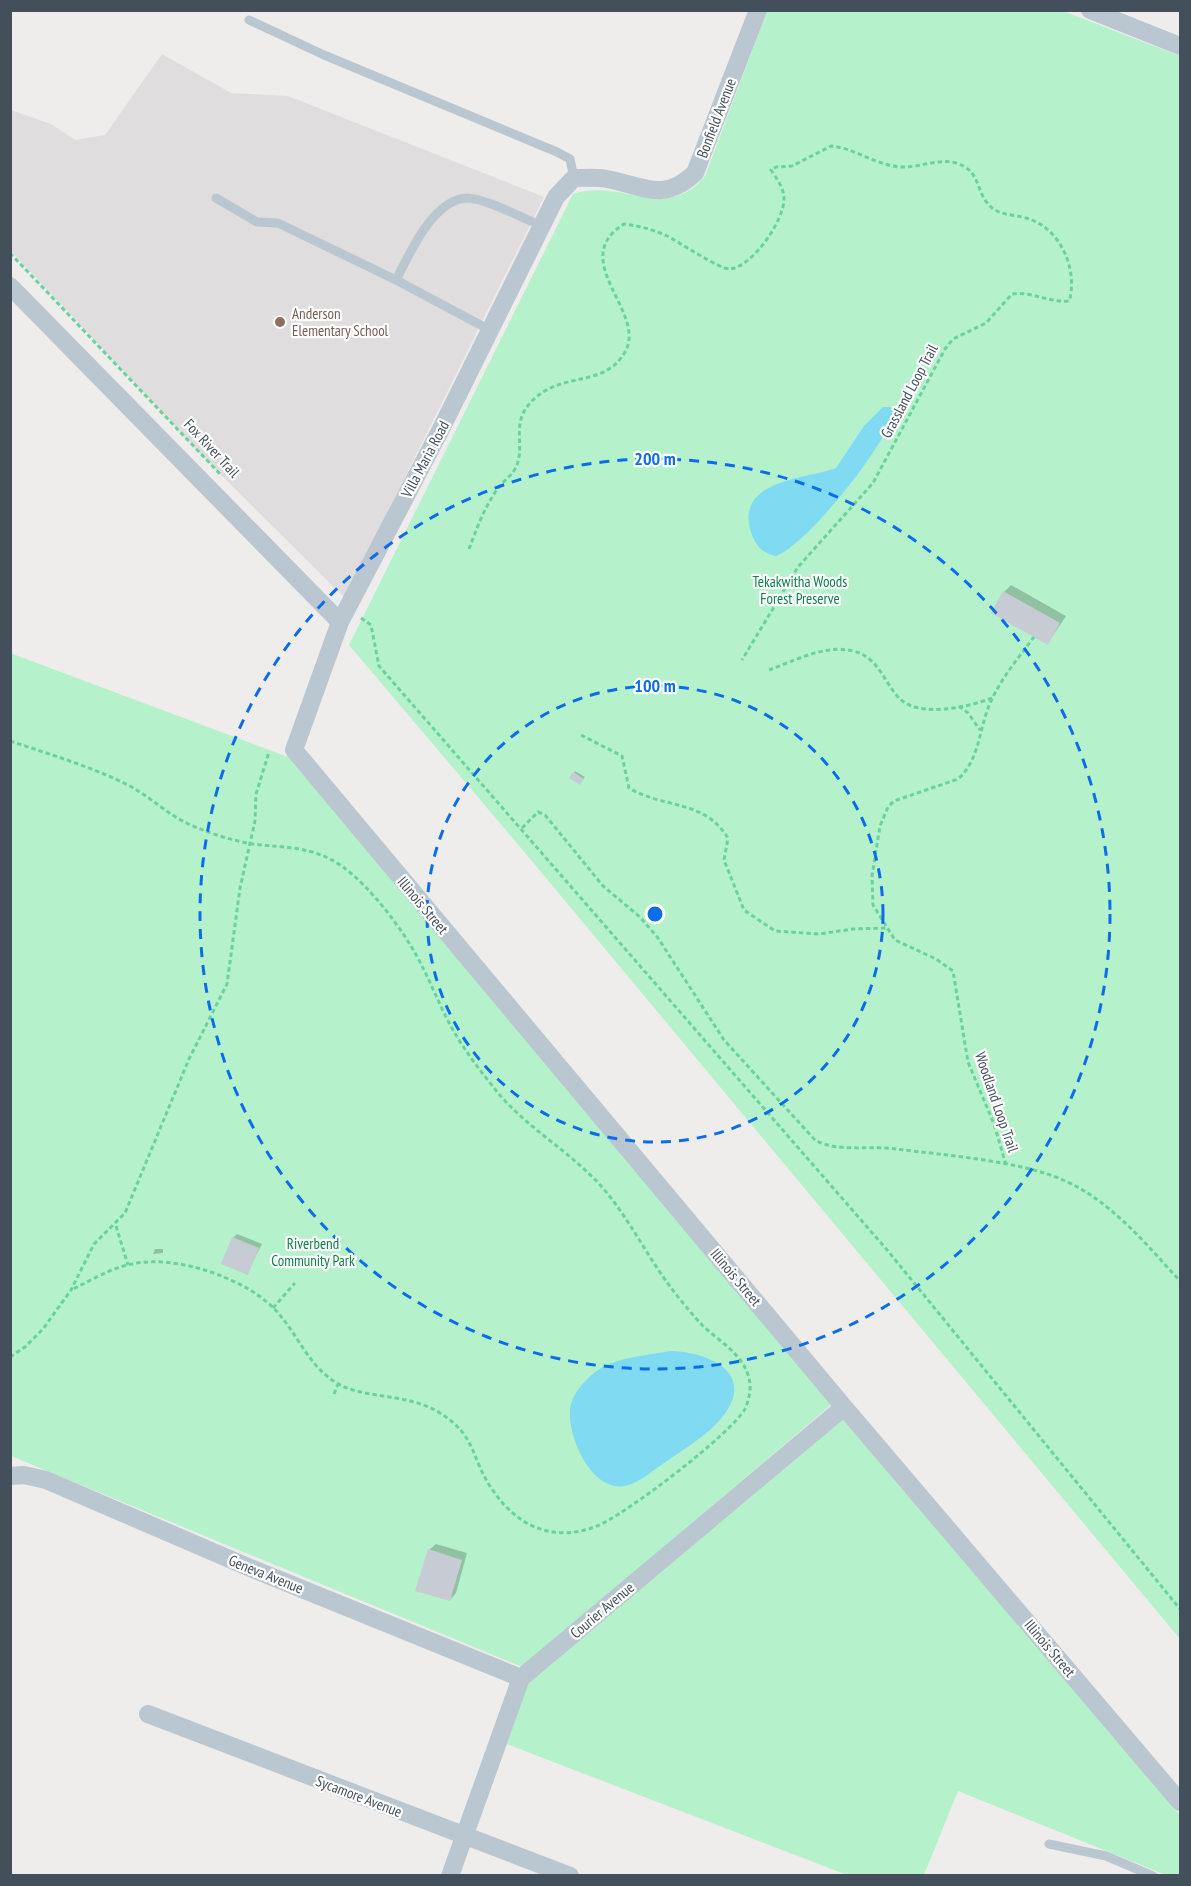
<svg xmlns="http://www.w3.org/2000/svg" width="1191" height="1886" viewBox="0 0 1191 1886" font-family="'PT Sans Narrow',sans-serif">
  <rect width="100%" height="100%" fill="#efecec"/>
  <!-- education -->
  <path fill="#e0ddde" d="M162 54 231 93 288 96 544 197 345 598 223 477 11 251V110L51 124 75 140 105 135Z"/>
  <!-- green -->
  <path fill="#b5f2cc" d="M767 11H1063L1180 56V1639L526 854 349 645 573 194C622 178 667 223 705 176Z
    M10 653 288 757 571 1088 832 1404 522 1667 11 1456Z
    M843 1415 1172 1802 1180 1816V1875H1166L958 1791 924 1875H847L504 1743 528 1682Z"/>
  <!-- water -->
  <path fill="#7fdaf2" d="M883 407H890L895 411C886 445 807 545 776 556 763 554 755 545 751 532 734 479 808 479 836 468L864 426Z
    M670 1351C713 1352 759 1376 719 1421 703 1438 683 1450 664 1463 652 1471 639 1483 625 1486 591 1493 564 1432 571 1404 575 1390 590 1374 603 1367 622 1357 649 1355 670 1351Z"/>
  <!-- shadow -->
  <path fill="#0003" d="M1011 585 1066 616 1048 643 1004 592Z
    M575 771 585 777 580 783 574 773Z
    M237 1234 262 1244 247 1273 233 1238Z
    M155 1249H163V1253L153 1254Z
    M436 1544 467 1553 456 1593 450 1600 429 1550Z"/>
  <!-- building -->
  <path fill="#c7cbd3" d="M1003 591 1060 623 1048 645 991 613Z
    M573 772 584 779 580 785 569 778Z
    M232 1237 259 1248 248 1275 221 1264Z
    M428 1549 462 1560 450 1601 415 1591Z"/>
  <g fill="none" stroke-linecap="round" stroke-linejoin="round">
    <!-- path -->
    <path stroke="#6bd29f" stroke-width="3" stroke-dasharray="4.5 3" stroke-linecap="butt" d="M10 253 222 476
      M469 549C477 528 485 505 499 487 504 480 512 476 516 467 526 446 510 424 531 402 561 370 604 389 625 352 648 313 566 260 624 224 639 226 651 229 665 235 678 241 720 270 730 269 752 267 784 221 784 199 784 188 777 179 771 170L776 167 792 166 831 146C855 148 877 166 901 167 918 168 939 158 956 163 981 171 975 189 988 204 998 216 1013 214 1026 218 1059 227 1077 266 1070 298L1069 301C1049 303 1032 291 1012 294L986 323 953 339 945 349 873 483 798 567 742 660
      M361 618 371 625 379 666 888 1251 1180 1609
      M769 670C794 661 825 644 853 651 879 657 884 683 900 699 920 718 969 707 992 698
      M959 706 968 713 980 730
      M581 735 622 756 629 788C664 809 704 799 728 838L724 860 744 910 775 931 819 934 853 929 886 928
      M10 741C49 754 89 766 126 784 152 797 170 818 198 828 215 835 234 841 253 844 286 848 314 846 343 867 373 889 408 936 424 970 434 990 442 1011 453 1030 464 1049 477 1067 491 1084 521 1125 568 1149 602 1187 627 1216 644 1250 666 1281 677 1296 689 1311 702 1325 722 1344 752 1359 750 1391 749 1396 748 1403 745 1409 731 1434 625 1515 597 1526 554 1543 517 1527 492 1489 470 1457 477 1436 440 1413 405 1391 361 1401 332 1380 309 1364 297 1335 279 1314 250 1279 176 1254 132 1264 110 1268 90 1281 71 1290
      M522 828 538 812 545 815 603 886 640 917 658 938 724 1040 815 1140C838 1153 871 1145 896 1149 944 1155 1021 1161 1063 1180 1110 1200 1146 1244 1180 1281
      M1006 1165 994 1124 968 1062 953 971 936 959 895 940 873 905 872 876 880 826 888 807 894 801 958 779C981 759 979 724 992 699 1003 676 1019 657 1034 637
      M116 1226 128 1265
      M273 1308 295 1283
      M10 1357 25 1347 43 1329 71 1290 94 1244 125 1213 189 1059 227 984 240 888 255 821 256 794 269 752
      M334 1394 338 1384"/>
    <!-- lane -->
    <path stroke="#bbc7d0" stroke-width="9" d="M249 20 324 55 557 152 570 159 574 178
      M216 198 257 222 278 223 396 280 490 330
      M396 280C409 255 433 199 467 198 485 198 524 219 542 226
      M1049 1844 1106 1856 1153 1876"/>
    <!-- street -->
    <path stroke="#bbc7d0" stroke-width="18" d="M758 10 695 173C663 203 644 186 607 179 597 177 585 178 574 178L556 197 442 427 340 622 294 750 844 1407 1180 1802
      M1090 10 1180 46
      M10 286 340 622
      M10 1476 24 1475 46 1480 248 1567 521 1678
      M148 1714 570 1876
      M450 1876 521 1678 844 1407"/>
  </g>
  <!-- distance rings -->
  <g fill="none" stroke="#0b6dea" stroke-width="3" stroke-dasharray="10 8">
    <circle cx="655" cy="914" r="228"/>
    <circle cx="655" cy="914" r="455"/>
  </g>
  <!-- markers -->
  <circle fill="#8d6e63" stroke="#fff" stroke-width="2" cx="280" cy="322" r="6"/>
  <g text-anchor="middle" dominant-baseline="central" stroke-width="4.5" stroke-linejoin="round" paint-order="stroke">
    <!-- street labels -->
    <g font-size="15" fill="#43505b" stroke="#fff">
      <text transform="translate(716 118) rotate(-69)">Bonfield Avenue</text>
      <text transform="translate(909 391) rotate(-62)">Grassland Loop Trail</text>
      <text transform="translate(212 448) rotate(47)">Fox River Trail</text>
      <text transform="translate(425 459) rotate(-62)">Villa Maria Road</text>
      <text transform="translate(423 905) rotate(50)">Illinois Street</text>
      <text transform="translate(997 1102) rotate(71)">Woodland Loop Trail</text>
      <text transform="translate(736 1277) rotate(50)">Illinois Street</text>
      <text transform="translate(266 1574) rotate(22)">Geneva Avenue</text>
      <text transform="translate(602 1610) rotate(-40)">Courier Avenue</text>
      <text transform="translate(1050 1648) rotate(50)">Illinois Street</text>
      <text transform="translate(359 1796) rotate(21)">Sycamore Avenue</text>
    </g>
    <!-- education labels -->
    <g font-size="15" fill="#785e54" stroke="#fff" text-anchor="start">
      <text x="292" y="313">Anderson<tspan x="292" dy="17">Elementary School</tspan></text>
    </g>
    <!-- park labels -->
    <g font-size="15" fill="#0f8048" stroke="#fff">
      <text x="800" y="581">Tekakwitha Woods<tspan x="800" dy="17">Forest Preserve</tspan></text>
      <text x="313" y="1243">Riverbend<tspan x="313" dy="17">Community Park</tspan></text>
    </g>
  </g>
  <circle cx="655" cy="914" r="9" fill="#0b6dea" stroke="#fff" stroke-width="3"/>
  <g font-size="18" text-anchor="middle" font-weight="bold" fill="#0b6dea" stroke="#fff" stroke-width="4.5" stroke-linejoin="round" paint-order="stroke">
    <text x="655" y="465">200 m</text>
    <text x="655" y="692">100 m</text>
  </g>
  <!-- border -->
  <rect width="1191" height="1886" fill="none" stroke="#43505b" stroke-width="24"/>
</svg>
